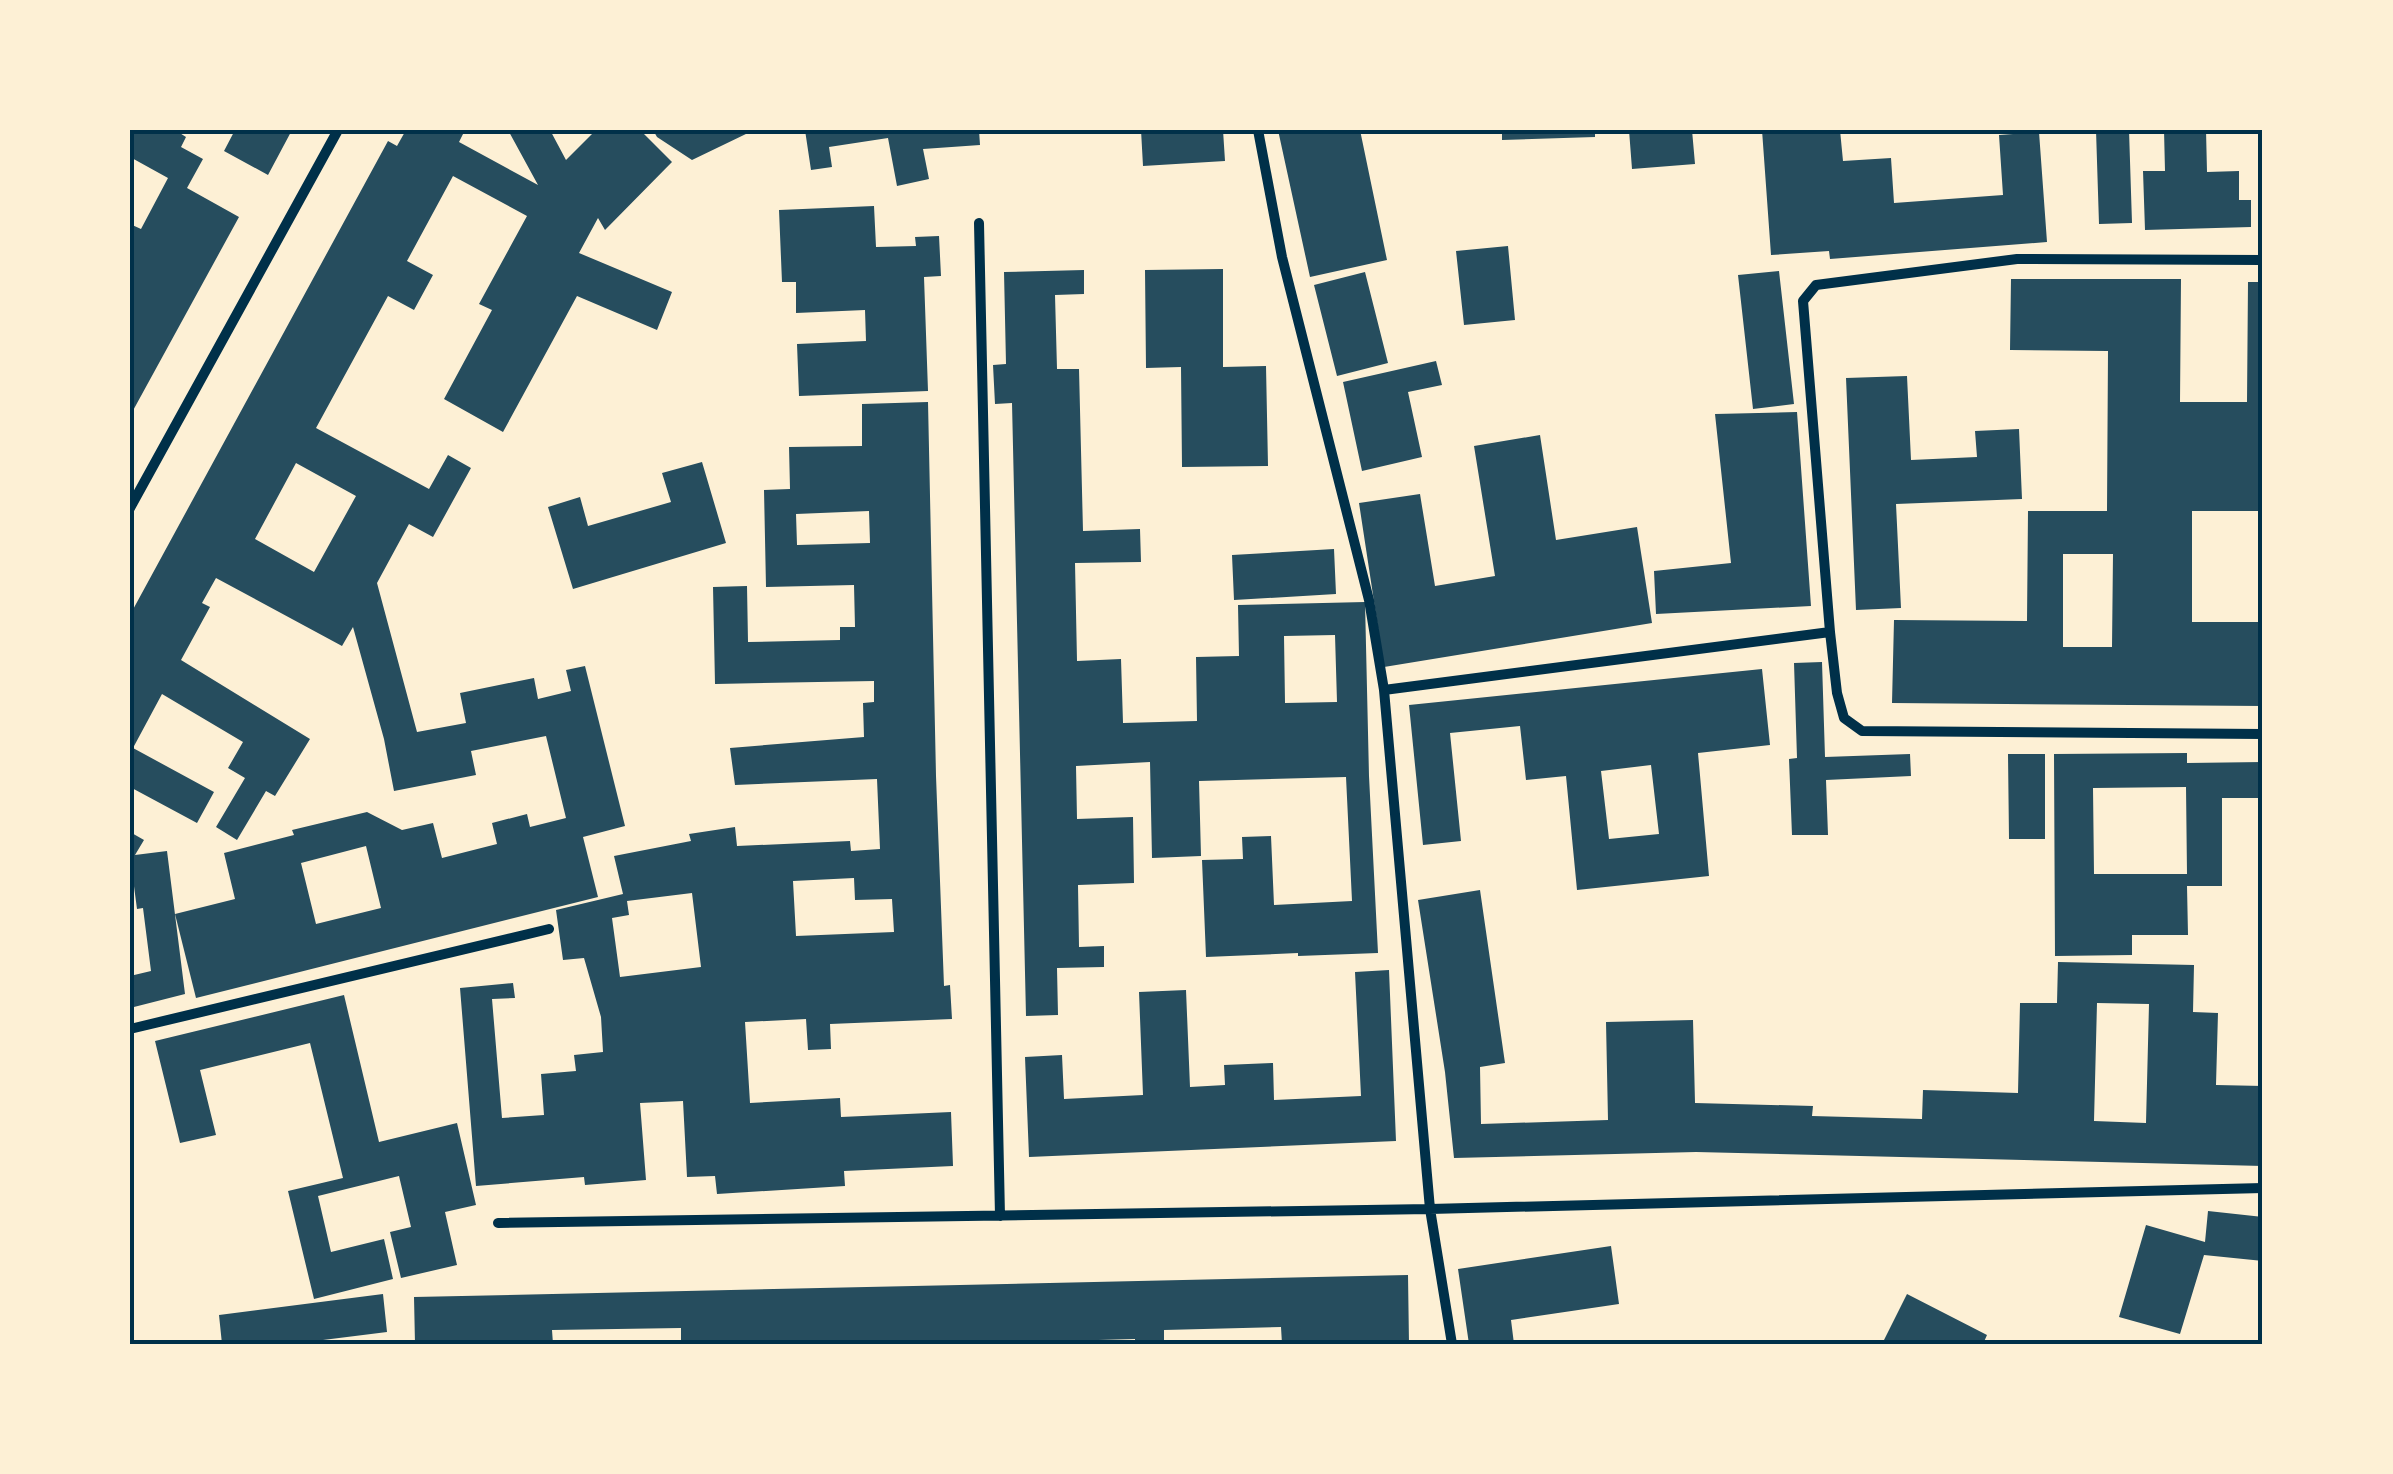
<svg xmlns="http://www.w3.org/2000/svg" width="2393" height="1474" viewBox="0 0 2393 1474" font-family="'Archivo Narrow',sans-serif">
  <rect width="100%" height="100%" fill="#fdf0d5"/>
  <!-- building -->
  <path fill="#264d5e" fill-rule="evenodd" d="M130 130H175L186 137 181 147 203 159 187 188 239 217 130 416V224L141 229 168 178 130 157Z
    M235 130H292L268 175 224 151Z
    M406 130H465L459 142 538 185 508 130H550L566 160 596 130H640L672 162 605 230 598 218 579 253 672 292 657 330 577 296 503 432 444 399 492 310 479 304 527 216 453 176 407 261 433 275 414 310 388 296 316 428 429 489 448 455 471 468 433 537 409 524 377 583 417 732 466 723 460 693 534 678 538 699 571 691 566 670 585 666 625 826 583 837 598 897 196 998 175 914 235 899 224 853 294 835 292 830 367 812 402 830 433 823 442 858 497 844 492 823 527 814 530 827 566 818 546 736 471 751 476 775 394 791 384 739 353 627 342 646 216 578 202 603 210 607 181 660 310 739 275 796 266 791 237 840 216 827 245 778 228 768 243 742 162 694 133 748 214 792 197 823 130 787V615L388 141 397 146ZM296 463 356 496 314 572 255 539ZM366 846 381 908 316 924 301 863Z
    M653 130H747L748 133 692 160 657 137Z
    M805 130H979L980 145 923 149 929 179 897 186 888 138 829 147 832 167 811 170Z
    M1141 130H1223L1225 161 1143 166Z
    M1278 130H1360L1387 260 1310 277Z
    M1502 130H1595V137L1502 140Z
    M1629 130H1692L1695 164 1632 169Z
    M1762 130H1840L1843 161 1891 158 1894 203 2003 195 1999 135 2039 132 2047 242 1830 259 1829 251 1771 255Z
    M2096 130H2129L2132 223 2099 224Z
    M2164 130H2206L2207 172 2239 171V200H2251V227L2145 230 2143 171H2165Z
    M874 206 876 247 916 246 915 237 939 236 941 276 924 277 928 391 799 396 797 344 866 341 865 310 796 313V282H782L779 210Z
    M1508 246 1515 320 1464 325 1456 251Z
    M1223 269V367L1266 366 1268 466 1182 467 1181 367 1146 368 1145 270Z
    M1084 270V294L1055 295 1057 369H1079L1083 531 1140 529 1141 562 1075 563 1077 661 1121 659 1123 723 1197 721 1196 657 1239 656 1238 605 1365 602 1369 776 1378 953 1298 956V953L1206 957 1202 860 1243 859 1242 837 1271 836 1274 905 1352 901 1346 777 1199 781 1201 856 1152 858 1150 762 1076 766 1077 819 1133 817 1134 883 1078 885 1079 947 1104 946V967L1057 968 1058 1015 1026 1016 1012 403 995 404 993 365 1006 364 1004 272ZM1335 635 1337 702 1285 703 1284 636Z
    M1779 271 1794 404 1753 409 1738 275Z
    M1365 272 1388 363 1337 376 1314 285Z
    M2011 279H2181L2180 402H2247L2248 282H2263V511H2192V622H2263V706L1892 703 1894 620 2027 621 2028 511H2107L2108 351 2010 350ZM2063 554H2113L2112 647H2063Z
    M1436 361 1442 385 1408 392 1422 457 1362 471 1343 382Z
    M1907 376 1911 460 1977 457 1975 431 2019 429 2022 499 1896 504 1901 608 1856 610 1846 378Z
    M928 402 936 776 944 986 950 985 952 1019 830 1024 831 1049 808 1050 806 1019 745 1022 750 1103 840 1098 841 1117 951 1112 953 1166 844 1171 845 1186 717 1194 715 1176 687 1177 683 1101 640 1103 646 1180 585 1185 584 1177 476 1186 460 988 513 983 515 998 492 999 502 1118 544 1115 541 1074 576 1071 574 1055 603 1052 601 1017 584 958 563 960 556 910 623 894 614 856 691 841 689 834 735 827 737 846 850 841 851 851 880 849 877 779 735 785 730 748 864 737 863 703 874 702V681L715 684 713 587 747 586 748 642 840 640V627H855L854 585 766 587 764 490 790 489 789 447 862 446V404ZM869 511 870 543 797 545 796 514ZM854 878 855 900 892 899 894 932 796 936 793 881ZM692 893 701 967 620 977 612 918 629 915 627 901Z
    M1797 412 1811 606 1656 614 1654 571 1731 563 1715 414Z
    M1540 435 1556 540 1637 527 1652 623 1384 667 1359 503 1420 494 1435 586 1495 576 1474 446Z
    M702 462 726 543 573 589 548 507 580 497 588 526 671 502 662 473Z
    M1334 549 1336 594 1234 600 1232 555Z
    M1822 662 1825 757 1910 754 1911 776 1826 780 1828 835H1792L1789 759 1797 758 1794 663Z
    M1762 669 1770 745 1698 753 1709 876 1577 890 1566 776 1526 780 1520 726 1450 733 1461 841 1423 845 1409 705ZM1651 765 1659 834 1609 839 1601 771Z
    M2187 753V763L2263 762V798H2222V886H2187L2188 935H2132V955L2055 956 2054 754ZM2186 787 2187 874H2094L2093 788Z
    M2008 754H2045V839H2009Z
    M130 832 144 840 135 855 167 851 185 994 130 1008V976L151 971 143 908 137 909 130 856Z
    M1480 890 1505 1063 1480 1067 1481 1124 1608 1120 1606 1022 1693 1020 1695 1103 1813 1106 1812 1116 1922 1119 1923 1090 2018 1093 2020 1003H2057L2058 962 2194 965 2193 1012 2218 1013 2216 1085 2263 1086V1166L1696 1152 1454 1158 1445 1072 1418 900ZM2097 1003 2149 1004 2146 1123 2094 1121Z
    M1389 970 1396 1141 1029 1157 1025 1057 1062 1055 1064 1099 1143 1095 1139 992 1186 990 1190 1087 1225 1085 1224 1065 1273 1063 1274 1100 1361 1096 1355 972Z
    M344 995 379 1142 457 1123 476 1205 445 1212 457 1265 401 1278 390 1232 411 1227 399 1176 318 1196 331 1252 384 1239 393 1279 314 1299 288 1191 343 1178 310 1043 200 1070 216 1135 180 1143 155 1041Z
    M2208 1211 2263 1217V1261L2204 1255 2180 1334 2119 1317 2146 1225 2205 1242Z
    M1611 1246 1619 1304 1511 1320 1514 1344H1469L1458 1269Z
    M1408 1275 1409 1344H1282L1281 1327 1164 1330V1344H1135V1339L954 1344H681V1328L552 1330 553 1344H415L414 1297Z
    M383 1294 387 1332 291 1344H222L219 1315Z
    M1907 1294 1987 1335 1983 1344H1882Z"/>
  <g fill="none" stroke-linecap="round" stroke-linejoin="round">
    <!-- minor -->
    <path stroke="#003049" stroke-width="10" d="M1258 130 1282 257 1369 600 1384 690 1430 1209 1452 1344
      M979 223 1000 1216
      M2263 260 2017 259 1816 285 1803 301 1830 632 1837 693 1844 718 1862 731 2263 734
      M130 508 338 130
      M1384 690 1830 632
      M130 1029 549 929
      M498 1223 1430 1209 2263 1188"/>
  </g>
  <!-- border -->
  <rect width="2393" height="1474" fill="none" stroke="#fdf0d5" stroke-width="265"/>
  <rect x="132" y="132" width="2128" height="1210" fill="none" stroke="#003049" stroke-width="4"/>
</svg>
